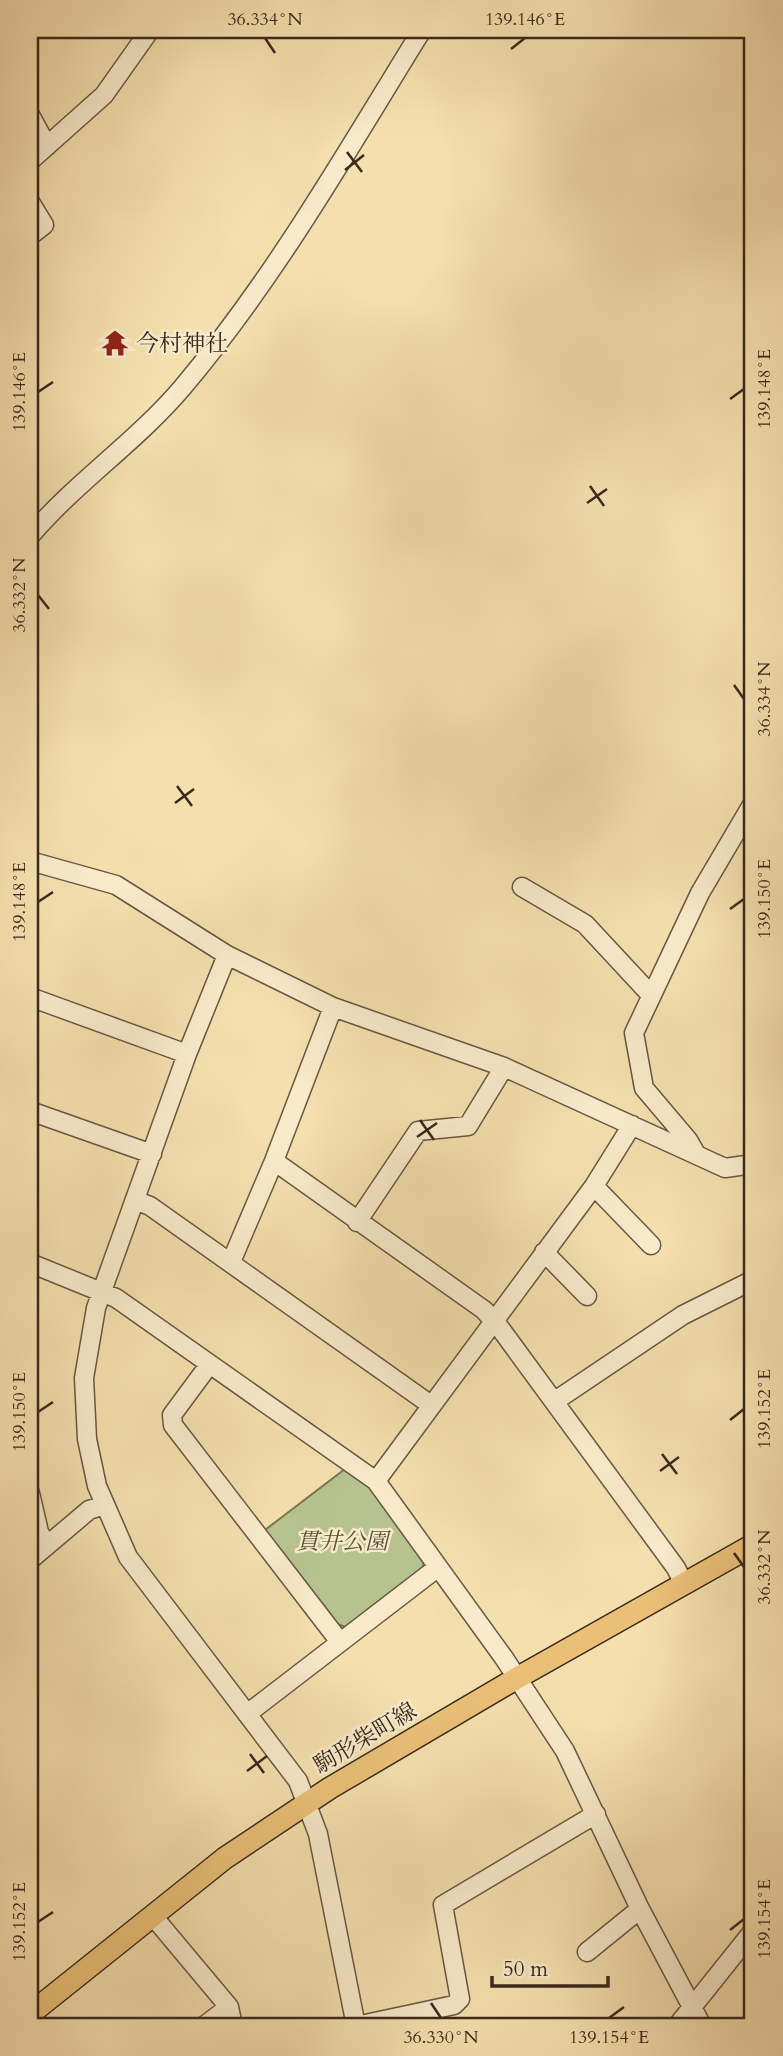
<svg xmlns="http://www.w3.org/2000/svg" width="783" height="2056" viewBox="0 0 783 2056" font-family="Cardo,'Noto Serif JP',serif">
  <rect width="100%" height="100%" fill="#f5dfae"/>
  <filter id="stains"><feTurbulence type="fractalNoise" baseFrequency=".00286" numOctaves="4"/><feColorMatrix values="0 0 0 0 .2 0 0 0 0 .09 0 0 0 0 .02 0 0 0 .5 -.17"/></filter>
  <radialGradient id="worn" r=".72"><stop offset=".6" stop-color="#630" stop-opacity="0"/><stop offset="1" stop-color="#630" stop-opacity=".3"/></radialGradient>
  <!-- green -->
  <path fill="#b7c38e" stroke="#787655" stroke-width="2" d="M345 1469 372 1488 425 1560 422 1568 345 1627 338 1624 265 1530Z"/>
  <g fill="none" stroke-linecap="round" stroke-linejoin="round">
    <!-- minor casing -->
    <g stroke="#685640" stroke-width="21">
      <path id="minor" d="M30 115 47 146
        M30 161 104 95 150 30
        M30 202 44 225 30 236
        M30 536C76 482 136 442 182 388 275 278 347 151 422 30
        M30 861 116 885 227 955 333 1007 504 1067 725 1168 753 1164
        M522 887 585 924 651 995
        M227 955 187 1054 96 1308 84 1378 87 1439 97 1486 128 1557 298 1781 318 1834 356 2026
        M30 997 187 1054
        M30 1111 152 1154
        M696 1154 688 1140 644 1088 634 1033 700 893 753 803
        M274 1161 484 1310 500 1328 676 1568 684 1584
        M594 1186 651 1245
        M135 1200 150 1206 431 1405
        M357 1222 418 1131 468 1126 504 1067
        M544 1252 587 1296
        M231 1262 274 1161 333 1007
        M30 1263 116 1298 376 1481 504 1658 565 1751 640 1909 702 2026
        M209 1365 172 1415 173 1425 340 1642
        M555 1401 683 1315 753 1280
        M376 1481 594 1186 632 1125
        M30 1493 39 1532 47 1546
        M30 1560 89 1510 104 1505
        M247 1714 437 1568
        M152 1915 229 2007 233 2026
        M587 1952 640 1909
        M204 2026 229 2007
        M356 2026 454 2005 460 1999 443 1905 596 1814
        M677 2026 753 1931
        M749 2026 753 2024"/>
    </g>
    <!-- major casing -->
    <g stroke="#39291c" stroke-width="24">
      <path id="major" d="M30 2014 225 1858 330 1788 517 1678 753 1545"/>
    </g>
    <!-- minor -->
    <use href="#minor" stroke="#f8eaca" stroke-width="18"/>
    <!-- major -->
    <use href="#major" stroke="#eac077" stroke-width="21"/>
  </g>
  <!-- ticks -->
  <path fill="none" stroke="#39291c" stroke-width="2.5" d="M265 38 275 53M511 49 525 38M347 152 362 172M345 170 364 155M38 392 53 382M730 399 744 389M590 486 604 506M587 503 607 489M38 595 49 609M734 685 744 699M177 786 192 806M175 803 194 789M38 902 53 892M730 909 744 899M420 1120 434 1140M417 1137 437 1123M38 1412 53 1402M730 1420 744 1409M662 1454 677 1474M660 1471 679 1457M734 1553 744 1567M250 1754 264 1773M247 1771 267 1756M38 1922 53 1912M730 1930 744 1919M431 2003 441 2018M609 2018 624 2007"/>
  <!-- icons -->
  <defs>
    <g id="temple-bare" transform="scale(2.1)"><path d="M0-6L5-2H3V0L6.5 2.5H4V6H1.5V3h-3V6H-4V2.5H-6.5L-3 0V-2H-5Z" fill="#8f2418" stroke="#f8eaca" stroke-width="2.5" paint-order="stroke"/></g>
  </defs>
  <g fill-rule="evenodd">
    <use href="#temple-bare" x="115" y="343"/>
  </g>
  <g text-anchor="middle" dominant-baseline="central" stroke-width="5" stroke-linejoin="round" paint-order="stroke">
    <!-- poi labels -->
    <g font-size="23" fill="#39291c" stroke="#f8eaca" text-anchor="start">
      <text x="136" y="343">今村神社</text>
    </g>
    <!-- park labels -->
    <g font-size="23" font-style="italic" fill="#585038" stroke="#f8eaca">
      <text x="342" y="1541">貫井公園</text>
    </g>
    <!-- street labels -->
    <g font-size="23" fill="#39291c" stroke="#f8eaca">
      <text transform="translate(365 1738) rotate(-31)">駒形柴町線</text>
    </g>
  </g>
  <!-- margin -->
  <rect width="783" height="2056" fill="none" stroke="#f5dfae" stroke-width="77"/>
  <!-- scale -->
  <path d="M492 1976v10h116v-10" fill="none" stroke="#39291c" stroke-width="3.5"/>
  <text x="503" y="1976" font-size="21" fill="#39291c" stroke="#f8eaca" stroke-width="5" paint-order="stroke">50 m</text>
  <rect x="38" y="38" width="706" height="1980" fill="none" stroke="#39291c" stroke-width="2.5"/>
  <g font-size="18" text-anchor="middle" fill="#39291c">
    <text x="265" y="25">36.334°N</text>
    <text x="525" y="25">139.146°E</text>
    <text transform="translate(764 389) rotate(-90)" y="6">139.148°E</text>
    <text transform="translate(19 392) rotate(-90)" y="6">139.146°E</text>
    <text transform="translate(19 595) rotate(-90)" y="6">36.332°N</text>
    <text transform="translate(764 699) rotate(-90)" y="6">36.334°N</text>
    <text transform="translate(764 899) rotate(-90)" y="6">139.150°E</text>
    <text transform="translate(19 902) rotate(-90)" y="6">139.148°E</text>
    <text transform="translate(764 1409) rotate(-90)" y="6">139.152°E</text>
    <text transform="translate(19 1412) rotate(-90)" y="6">139.150°E</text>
    <text transform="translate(764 1567) rotate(-90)" y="6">36.332°N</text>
    <text transform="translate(764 1919) rotate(-90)" y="6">139.154°E</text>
    <text transform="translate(19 1922) rotate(-90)" y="6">139.152°E</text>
    <text x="441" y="2043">36.330°N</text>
    <text x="609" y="2043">139.154°E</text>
  </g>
  <rect width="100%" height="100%" filter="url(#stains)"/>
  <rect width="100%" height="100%" fill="url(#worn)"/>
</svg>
